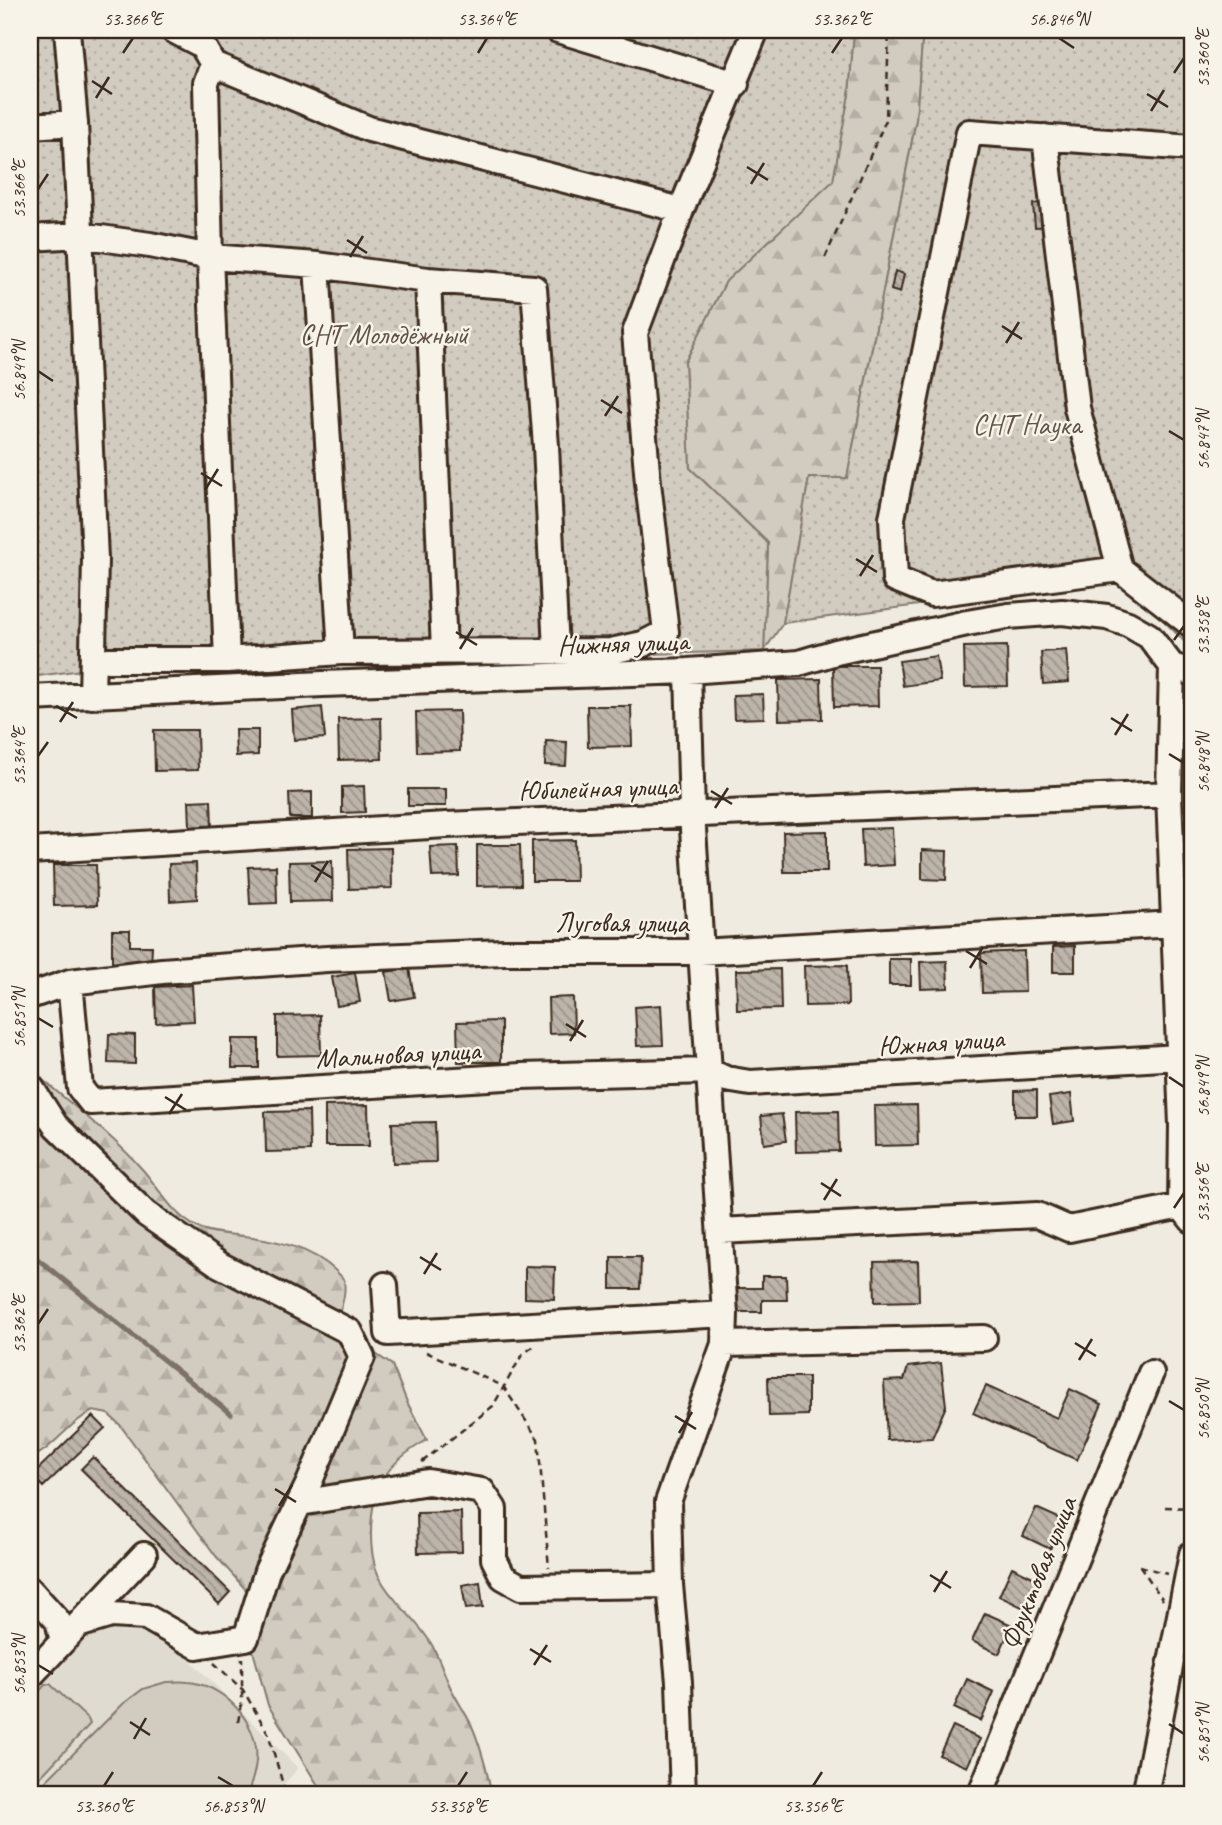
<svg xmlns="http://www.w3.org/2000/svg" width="1222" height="1825" viewBox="0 0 1222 1825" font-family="Caveat,sans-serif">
  <defs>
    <pattern id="forest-firs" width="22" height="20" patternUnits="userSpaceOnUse" patternTransform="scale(1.75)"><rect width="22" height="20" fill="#d1cbc0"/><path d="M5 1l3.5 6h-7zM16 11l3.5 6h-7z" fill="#b4aea5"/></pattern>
    <pattern id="garden-dots" width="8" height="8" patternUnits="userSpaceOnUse" patternTransform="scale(1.75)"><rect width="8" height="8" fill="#d1cbc0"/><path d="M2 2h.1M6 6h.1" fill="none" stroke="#b4aea5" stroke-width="1.8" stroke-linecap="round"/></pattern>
    <pattern id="building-back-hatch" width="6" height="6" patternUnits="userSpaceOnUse" patternTransform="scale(1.75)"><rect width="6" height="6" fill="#bdb5aa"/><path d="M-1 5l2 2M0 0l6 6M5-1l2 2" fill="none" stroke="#9b938a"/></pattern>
  </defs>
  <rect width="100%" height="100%" fill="#efebe0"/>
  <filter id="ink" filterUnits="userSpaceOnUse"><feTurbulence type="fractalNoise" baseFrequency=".0143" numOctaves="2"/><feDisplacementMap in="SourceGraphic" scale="14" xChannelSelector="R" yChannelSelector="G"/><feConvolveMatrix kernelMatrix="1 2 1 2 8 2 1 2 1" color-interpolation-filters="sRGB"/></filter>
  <g filter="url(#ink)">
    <!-- built -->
    <path fill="#e0dbd0" d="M116 1586 298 1768 275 1795H30V1678Z"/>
    <!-- green -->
    <path fill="#d1cbc0" stroke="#867a6f" stroke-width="2" d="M166 1682C173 1682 181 1681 188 1682 221 1685 250 1714 256 1747 258 1763 253 1780 247 1795H32L123 1704 143 1689Z
      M50 1684 88 1719 90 1724 30 1788V1701L45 1685Z"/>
    <!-- forest -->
    <path fill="url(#forest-firs)" stroke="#867a6f" stroke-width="2" d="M854 30H923L916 120 847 478H809L783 623 764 651 768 543 690 468 685 362 726 281 832 181 849 94Z
      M30 1069C67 1101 109 1132 142 1169 159 1188 172 1215 197 1227 211 1234 229 1234 244 1236 280 1240 321 1250 344 1280 350 1314 310 1343 366 1357L374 1353 392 1365 407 1402 427 1440C386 1463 371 1487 371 1534 371 1550 373 1566 381 1580 395 1605 420 1622 433 1647 439 1658 443 1670 448 1682 454 1696 464 1710 471 1724 481 1746 487 1771 492 1795H324L268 1705 253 1651 255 1600 216 1556 120 1425 108 1414 93 1411C68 1423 54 1448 30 1459Z"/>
    <!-- garden -->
    <path fill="url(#garden-dots)" stroke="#867a6f" stroke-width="2" d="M30 30H854L849 94 833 181 726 281 685 362 690 468 768 543 764 651 96 668 30 677Z
      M923 30H1192V641L1186 643 1121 578 783 623 809 478H847L916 120Z"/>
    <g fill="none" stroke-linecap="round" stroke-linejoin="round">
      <!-- stream -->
      <path stroke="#7e7266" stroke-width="5" d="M30 1253 231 1414"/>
    </g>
    <!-- building -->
    <path fill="url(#building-back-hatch)" stroke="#3b2a1e" stroke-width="2" d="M30 155H37V181L30 182Z
      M1047 202 1050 226 1035 227 1033 204Z
      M895 271 904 274 900 293 891 290Z
      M1007 646 1008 686 965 687 964 647Z
      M1066 650 1069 682 1043 684 1041 652Z
      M936 656 940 681 903 686 899 661Z
      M833 666H877L878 706 834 707Z
      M821 679 822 719 779 720 778 680Z
      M763 694 764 718 734 719 733 695Z
      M587 706H631L632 746 588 747Z
      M322 707 325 738 294 740 292 710Z
      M459 711 460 751 417 752 416 712Z
      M381 718 382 759 339 760 338 719Z
      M154 730H197L198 770 155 771Z
      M235 730H258V755L236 756Z
      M546 741 567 742 566 766 545 765Z
      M364 786 365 812 342 813V787Z
      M408 789H446V806H408Z
      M312 792V818H290L289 793Z
      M211 800 212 826 190 827 189 801Z
      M892 828 894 865 863 867 861 829Z
      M827 831V872H784L783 832Z
      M575 840 576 881H532V841Z
      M477 845H520L521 885 477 886Z
      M458 846 459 876 432 877 430 847Z
      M391 848 392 888 349 889 348 849Z
      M922 850 947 851 946 880 922 879Z
      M332 861 333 901 290 902 289 862Z
      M196 863 197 899 170 901 169 864Z
      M53 865H96L97 905 54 906Z
      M276 866 277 903 250 904 248 867Z
      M112 930H130V946H152L151 967 112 966Z
      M1075 946V972H1053V947Z
      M1024 951 1025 992 982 993 981 953Z
      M889 959H911V985H889Z
      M947 961 948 988 921 989 920 962Z
      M847 965 848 1005 805 1006 804 966Z
      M409 968 414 997 391 1001 386 972Z
      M780 969 781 1009 737 1010 736 970Z
      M355 973 360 1002 337 1006 332 977Z
      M192 985 194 1021 156 1023 155 987Z
      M573 997 574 1033 549 1034 548 998Z
      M661 1005 663 1045 637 1046 635 1007Z
      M320 1015 321 1055 277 1056V1016Z
      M501 1021V1062H458L457 1022Z
      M109 1034 135 1035V1064L108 1063Z
      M232 1039H259V1068H232Z
      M1037 1090V1116H1015V1091Z
      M1071 1094 1074 1121 1053 1124 1049 1097Z
      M368 1105 369 1146H325V1106Z
      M917 1105 918 1145 875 1146 874 1106Z
      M309 1111 310 1151 266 1152 265 1112Z
      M838 1111 839 1151 796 1152 795 1112Z
      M782 1114 786 1141 764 1144 761 1116Z
      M435 1122 436 1162 393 1163 392 1123Z
      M611 1257H641L640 1289H611Z
      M918 1261 919 1301 875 1302 874 1262Z
      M525 1266 555 1267 554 1299 525 1298Z
      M762 1276H786L787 1300H762V1312H735V1288H762Z
      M941 1363 946 1406 932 1438 887 1440 884 1381 904 1380 908 1367Z
      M768 1377H808V1415L769 1416Z
      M986 1386 1057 1418 1070 1389 1102 1404 1077 1460 973 1413Z
      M93 1416 105 1428 43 1487 32 1475Z
      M93 1457 230 1592 219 1604 81 1469Z
      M1036 1508 1063 1520 1050 1549 1023 1536Z
      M461 1512 462 1552 418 1553 417 1513Z
      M1012 1567 1039 1580 1026 1609 999 1596Z
      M480 1582 483 1607 466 1609 462 1585Z
      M985 1613 1012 1625 999 1654 972 1641Z
      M967 1679 994 1692 981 1721 954 1708Z
      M953 1726 980 1739 967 1767 939 1755Z"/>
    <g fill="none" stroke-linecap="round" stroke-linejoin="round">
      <!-- minor casing -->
      <g stroke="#3b2a1e" stroke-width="30">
        <path id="minor" d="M67 30 75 123 95 559 92 696
          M173 30 202 45 213 64 369 129 681 210
          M558 30 736 84
          M213 64 206 83 210 257 227 660
          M30 126 75 123
          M1045 137 1077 408 1120 569
          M1192 148 969 132 892 518 895 579 932 594 1120 569 1192 625
          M30 238 80 235 150 245 210 257 317 265 428 280 534 288 546 446 556 650
          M317 265 341 652
          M428 280 444 651
          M108 660H227L341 652 611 651 643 644 666 632 648 483 635 333 681 210 756 30
          M1172 666 1169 794 1182 1125 1181 1206 1192 1220
          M30 698 323 684 688 671 799 663 836 652 967 623 1008 616 1062 612 1107 617 1128 624 1149 636 1172 666 1192 672
          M30 851 446 825 1169 794
          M70 982 162 971 327 959 504 952H700L1175 924
          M30 996 70 982 80 1088 91 1102 521 1076 709 1071 726 1079 750 1083 1179 1057
          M30 1086 55 1125 146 1214 220 1265 350 1332 362 1357 309 1483 267 1571 246 1638 197 1646 146 1617 111 1615 78 1625
          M720 1231 1037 1215 1069 1229 1181 1206
          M385 1285 388 1333 725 1314
          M724 1344 984 1338
          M300 1503 428 1482 482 1491 494 1509V1559L503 1577 521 1587 670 1585
          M30 1590 58 1621 63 1641
          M30 1676 144 1555
          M683 1795 679 1682 670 1585 668 1502 724 1344 725 1314 692 814 688 671
          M980 1795 1151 1373
          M1145 1795 1192 1554"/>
      </g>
      <!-- path -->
      <path stroke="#3b2a1e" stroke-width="2.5" stroke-dasharray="7 5" stroke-linecap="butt" d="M825 258 886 120 889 30
        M426 1352 503 1386 538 1439 549 1568
        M422 1462 493 1406 522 1355 534 1346
        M1165 1507 1192 1508
        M1140 1566 1163 1600
        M1140 1566 1167 1574
        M214 1663 243 1690 268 1733 286 1795
        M238 1722 242 1700V1658"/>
      <!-- minor -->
      <use href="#minor" stroke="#f7f3e8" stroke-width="24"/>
    </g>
  </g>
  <!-- ticks -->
  <path fill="none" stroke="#3b2a1e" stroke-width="2.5" d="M1059 38 1074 48M123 53 133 38M478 53 487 38M832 53 842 38M1174 73 1184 58M92 81 112 94M1147 94 1168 107M96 98 109 77M1151 111 1164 90M747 167 768 180M751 184 764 163M38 189 48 174M347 240 367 253M350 257 363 236M1002 326 1022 339M1006 343 1019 322M38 371 53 381M601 400 622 413M605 416 618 396M1169 431 1184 440M201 473 222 486M205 490 218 469M856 559 877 572M860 576 873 555M456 632 477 645M1174 640 1184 626M460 649 473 628M56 706 77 718M1111 718 1132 731M60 722 73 702M1115 735 1128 714M1169 754 1184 763M38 756 48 742M711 791 732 804M715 808 728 788M311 865 332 878M315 882 328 861M966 951 987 964M970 968 983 947M38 1018 53 1027M566 1024 586 1037M570 1041 583 1020M1169 1077 1184 1087M165 1097 186 1110M169 1114 182 1094M821 1183 841 1196M824 1200 837 1179M1174 1208 1184 1193M420 1257 441 1270M424 1274 437 1253M38 1324 48 1309M1075 1343 1096 1356M1079 1360 1092 1339M1169 1401 1184 1410M675 1416 696 1429M679 1433 692 1412M275 1489 296 1502M279 1506 292 1485M930 1575 951 1588M934 1592 947 1571M530 1649 551 1662M38 1665 53 1674M534 1665 547 1645M130 1722 150 1735M1169 1724 1184 1734M134 1739 146 1718M218 1777 233 1786M104 1786 113 1772M458 1786 467 1772M813 1786 822 1772"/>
  <g text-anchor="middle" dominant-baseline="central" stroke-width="5" stroke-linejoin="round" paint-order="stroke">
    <!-- park labels -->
    <g font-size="28" fill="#605246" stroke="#f7f3e8">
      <text x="384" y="334">СНТ Молодёжный</text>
      <text x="1027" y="424">СНТ Наука</text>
    </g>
    <!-- street labels -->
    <g font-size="28" fill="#3b2a1e" stroke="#f7f3e8">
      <text transform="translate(623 643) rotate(-2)">Нижняя улица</text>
      <text transform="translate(598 788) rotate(-2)">Юбилейная улица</text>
      <text x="622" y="922">Луговая улица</text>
      <text transform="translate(941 1042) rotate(-4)">Южная улица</text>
      <text transform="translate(398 1054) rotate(-3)">Малиновая улица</text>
      <text transform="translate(1038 1573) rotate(-68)">Фруктовая улица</text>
    </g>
  </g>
  <!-- margin -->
  <rect width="1222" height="1825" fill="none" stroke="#f7f3e8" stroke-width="77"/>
  <rect x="38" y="38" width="1146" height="1748" fill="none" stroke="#3b2a1e" stroke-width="2.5"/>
  <g font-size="18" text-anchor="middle" fill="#3b2a1e">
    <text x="133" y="25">53.366°E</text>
    <text x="487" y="25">53.364°E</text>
    <text x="842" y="25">53.362°E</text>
    <text x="1059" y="25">56.846°N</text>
    <text transform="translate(1203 58) rotate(-90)" y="6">53.360°E</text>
    <text transform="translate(19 189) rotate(-90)" y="6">53.366°E</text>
    <text transform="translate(19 371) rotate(-90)" y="6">56.849°N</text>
    <text transform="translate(1203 440) rotate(-90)" y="6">56.847°N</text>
    <text transform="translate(1203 626) rotate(-90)" y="6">53.358°E</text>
    <text transform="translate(19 756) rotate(-90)" y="6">53.364°E</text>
    <text transform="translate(1203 763) rotate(-90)" y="6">56.848°N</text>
    <text transform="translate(19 1018) rotate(-90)" y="6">56.851°N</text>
    <text transform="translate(1203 1087) rotate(-90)" y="6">56.849°N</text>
    <text transform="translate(1203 1193) rotate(-90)" y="6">53.356°E</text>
    <text transform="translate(19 1324) rotate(-90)" y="6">53.362°E</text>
    <text transform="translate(1203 1410) rotate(-90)" y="6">56.850°N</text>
    <text transform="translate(19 1665) rotate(-90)" y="6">56.853°N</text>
    <text transform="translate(1203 1734) rotate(-90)" y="6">56.851°N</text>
    <text x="104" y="1812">53.360°E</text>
    <text x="233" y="1812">56.853°N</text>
    <text x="458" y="1812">53.358°E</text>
    <text x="813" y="1812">53.356°E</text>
  </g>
</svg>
